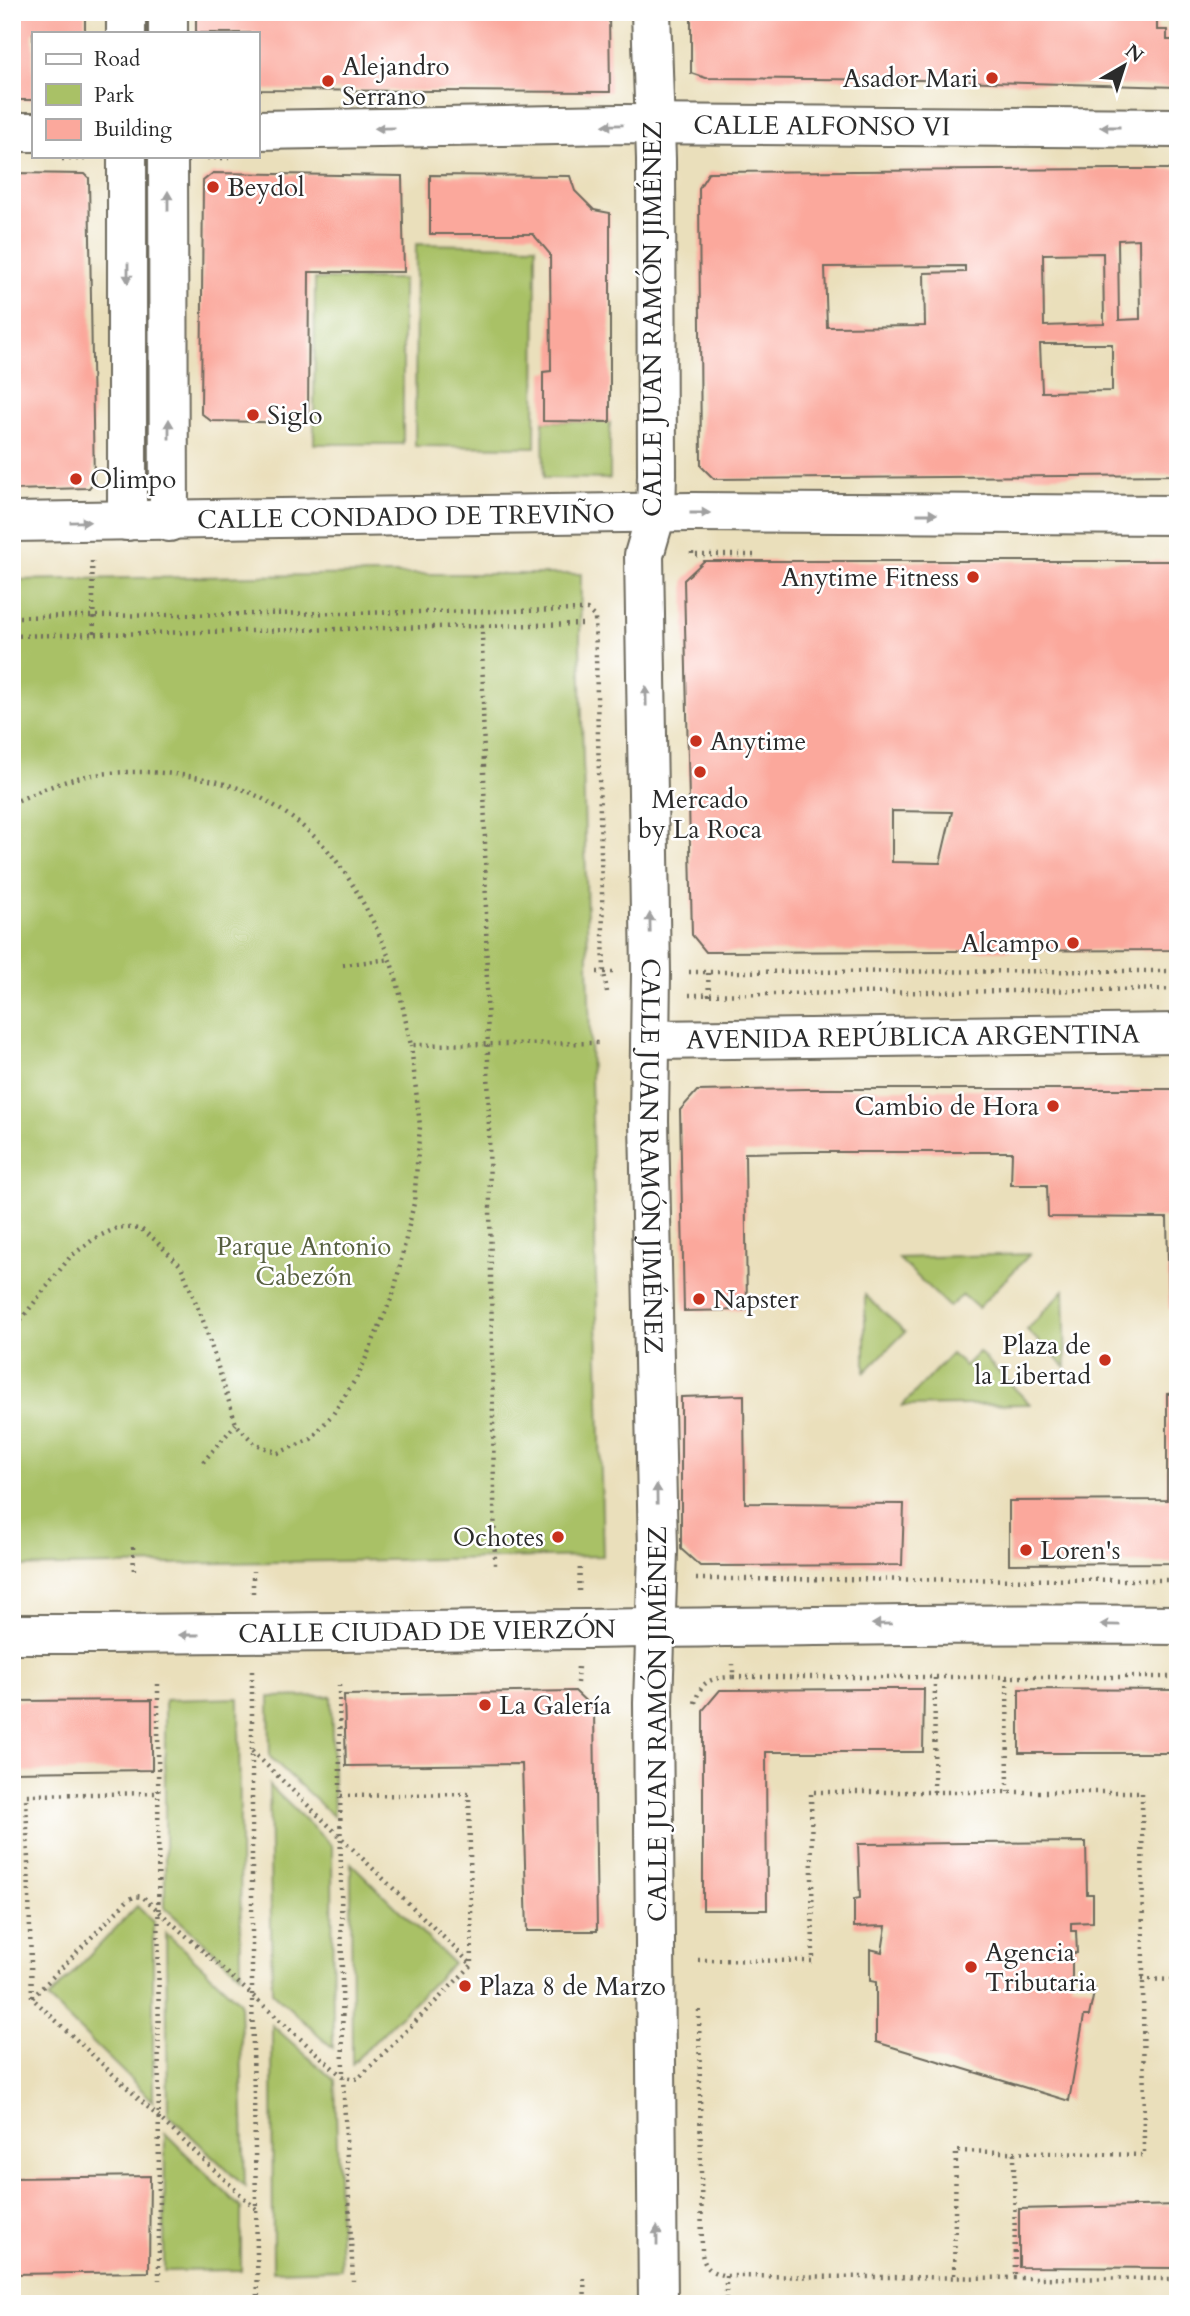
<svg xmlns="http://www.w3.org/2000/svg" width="1190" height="2316" viewBox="0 0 1190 2316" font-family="Cardo,serif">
  <rect width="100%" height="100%" fill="#fff"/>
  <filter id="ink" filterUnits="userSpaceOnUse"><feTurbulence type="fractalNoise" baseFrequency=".0143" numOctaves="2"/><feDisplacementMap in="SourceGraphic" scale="14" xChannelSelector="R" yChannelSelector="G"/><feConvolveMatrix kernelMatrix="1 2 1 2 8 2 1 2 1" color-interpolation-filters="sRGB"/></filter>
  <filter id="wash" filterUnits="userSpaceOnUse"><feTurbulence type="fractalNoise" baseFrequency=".00686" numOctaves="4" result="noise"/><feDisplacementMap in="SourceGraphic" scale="28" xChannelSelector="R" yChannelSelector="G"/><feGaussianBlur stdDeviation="1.57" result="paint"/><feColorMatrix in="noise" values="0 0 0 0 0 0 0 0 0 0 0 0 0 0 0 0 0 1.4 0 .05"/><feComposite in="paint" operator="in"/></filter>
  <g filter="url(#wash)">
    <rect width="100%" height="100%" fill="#eadfbb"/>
    <!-- green -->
    <path fill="#a9c166" stroke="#6a7648" stroke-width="2" d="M416 244 536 246 535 447 415 446Z
      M315 279H403V444H314Z
      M543 421 610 422V479L544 478Z
      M376 574H581L580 641 603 1556 12 1567V580Z
      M1030 1254 978 1308 963 1295 949 1307 898 1258Z
      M1064 1290 1066 1368 1027 1330Z
      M865 1295 905 1332 865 1372Z
      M979 1352 1030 1404 902 1406 951 1354 965 1366Z
      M331 1696 334 1817 270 1757 269 1697Z
      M239 1698 241 1975 165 1908V1700Z
      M269 1785 332 1846 333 2048 272 1992Z
      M351 1863 453 1963 352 2064Z
      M137 1906 153 1922V2101L48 1999Z
      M166 1933 240 2002 245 2187 168 2114Z
      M272 2025 335 2081 341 2269 273 2271Z
      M165 2133 241 2208V2270L164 2271Z"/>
    <g id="blocks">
      <!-- building -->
      <path fill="#fba89c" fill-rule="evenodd" d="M12 12H85V33H33V100H12Z
        M196 12H609L610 92 257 90V33H196Z
        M691 12H1157V30H1167V40H1178V87L920 80 706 78 691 73Z
        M1117 169H1178V475L714 479 701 466 699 188 709 172ZM1139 239 1140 319 1119 320 1118 240ZM1103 253 1104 324 1044 326 1043 254ZM965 266V272L924 273 925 326 827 327 825 267ZM1040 344H1112V391L1042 392Z
        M12 173 85 174 89 178 94 482 89 488 12 490Z
        M213 173 402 176 404 272H309L308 423 211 421 201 413 203 181Z
        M430 175 570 176 575 191 594 210 610 213V422L543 421V372L551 371 550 254 533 234H430Z
        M704 561H1178V950L706 952 692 935 684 580ZM892 811 952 812 940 863 892 862Z
        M806 1089H1178V1308L1169 1309 1167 1218 1048 1217 1047 1185H1011L1012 1152H806L745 1153 747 1310 684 1311 680 1110 697 1091Z
        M1178 1393V1563L1009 1564V1501L1167 1500V1394Z
        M744 1395 745 1503 904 1504 902 1565 700 1566 681 1549V1397Z
        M874 1689H924L923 1752H766L767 1910H703V1710L720 1690Z
        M1019 1689 1178 1690V1753H1019Z
        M575 1691 594 1709 597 1931H527L522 1764 346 1766 344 1695Z
        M152 1700V1770L12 1772V1701Z
        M1086 1842 1087 1894H1093V1922L1071 1923V1931H1076L1077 1953H1072V1984L1095 1988 1089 2016H1084L1069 2101 876 2042V1982L870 1981V1949L882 1952 886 1926 854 1927V1899L860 1898 858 1844Z
        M150 2176 149 2272 12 2274V2178Z
        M1178 2205V2268L1019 2267V2209Z"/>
    </g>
  </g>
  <g filter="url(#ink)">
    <use href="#blocks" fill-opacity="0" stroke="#6e6a5d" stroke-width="2"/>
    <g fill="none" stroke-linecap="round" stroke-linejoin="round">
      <!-- minor casing -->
      <g stroke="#6e6a5d" stroke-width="42">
        <g id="minor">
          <path d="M126 12V33"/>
          <path id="s1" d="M651 12 656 159 657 474 656 514 644 555 651 973 649 1121 658 1551 653 1703 658 2304"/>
          <path d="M168 33V12"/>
          <path id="s2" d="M257 130 619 124 1178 128"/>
          <path d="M12 132H33"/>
          <path d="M168 156 169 522"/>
          <path d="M127 521V156"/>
          <path id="s3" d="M12 522 692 512 1178 515"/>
          <path id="s4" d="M651 1040 1178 1033"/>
          <path id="s5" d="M12 1634C401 1635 789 1622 1178 1625"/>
        </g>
      </g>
      <!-- path -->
      <path stroke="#6e6a5d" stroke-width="4.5" stroke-dasharray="2 5" stroke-linecap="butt" d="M207 158H229
        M62 159H88
        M692 552V555H757
        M92 561 94 634
        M12 617 587 610 595 617 604 972 607 992 610 993
        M482 626 585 624
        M12 636 482 626 495 1566
        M12 803C37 792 65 779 92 775 141 768 197 773 244 790 270 800 298 821 318 840 345 865 376 923 389 958 400 985 404 1016 411 1045L598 1043
        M343 965 390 959
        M597 972H614
        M689 972 1178 971
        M708 973 709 996
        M689 995 1178 989
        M12 1331 70 1257 95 1238 119 1227 141 1229 155 1240 181 1266 204 1323 236 1424 254 1443 278 1453 311 1439 333 1414 359 1374 394 1292 414 1203 420 1126 411 1045
        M203 1462 236 1424
        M133 1547 134 1573
        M696 1579 1178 1580
        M579 1591 580 1565
        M253 1593V1571
        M252 1671V1996L258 2304
        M733 1677H1178
        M1007 1678 1008 1792
        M577 1683 578 1666
        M158 1684 159 2280
        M339 1685 343 2077 353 2281
        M695 1703C701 1680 711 1678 733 1677V1664
        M252 1751 472 1965 358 2079 343 2077 143 1897 136 1896 128 1900 32 1998 257 2210
        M934 1792 935 1678
        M341 1796 469 1794 472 1965
        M698 1960 813 1961 811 1792H1142L1144 2155 956 2151 954 2278
        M1142 1979 1178 1980
        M32 1997 26 1795 158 1793
        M699 2010 702 2254C705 2269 711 2272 726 2276L1178 2279
        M1014 2153 1015 2279
        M726 2276V2304
        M584 2278 585 2304"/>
      <!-- minor -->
      <use href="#minor" stroke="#fff" stroke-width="38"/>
    </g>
    <!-- one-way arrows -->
    <defs><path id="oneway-solid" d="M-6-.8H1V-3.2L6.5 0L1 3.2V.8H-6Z" transform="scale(1.75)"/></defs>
    <g fill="#a0a0a0">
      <use href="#oneway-solid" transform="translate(613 125) rotate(179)"/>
      <use href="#oneway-solid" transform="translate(1110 127) rotate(-180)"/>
      <use href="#oneway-solid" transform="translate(385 128) rotate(179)"/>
      <use href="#oneway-solid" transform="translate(168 201) rotate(-90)"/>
      <use href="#oneway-solid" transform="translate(128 273) rotate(90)"/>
      <use href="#oneway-solid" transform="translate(169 429) rotate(-90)"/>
      <use href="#oneway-solid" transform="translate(700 513)"/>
      <use href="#oneway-solid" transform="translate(927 514)"/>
      <use href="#oneway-solid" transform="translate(80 522) rotate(-1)"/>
      <use href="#oneway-solid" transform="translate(646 696) rotate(-91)"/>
      <use href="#oneway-solid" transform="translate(650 923) rotate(-91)"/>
      <use href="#oneway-solid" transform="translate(657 1494) rotate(-91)"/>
      <use href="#oneway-solid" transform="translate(882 1624) rotate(179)"/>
      <use href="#oneway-solid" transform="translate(1110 1625) rotate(-179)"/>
      <use href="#oneway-solid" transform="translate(189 1635) rotate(-180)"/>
      <use href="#oneway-solid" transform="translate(657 2236) rotate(-90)"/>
    </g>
  </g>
  <!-- markers -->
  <g fill="#c8321e" stroke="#fff" stroke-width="2.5">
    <circle cx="992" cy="78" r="7"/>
    <circle cx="328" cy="81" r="7"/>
    <circle cx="213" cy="187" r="7"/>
    <circle cx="253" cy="415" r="7"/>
    <circle cx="76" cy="479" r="7"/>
    <circle cx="973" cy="577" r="7"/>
    <circle cx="696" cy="741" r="7"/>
    <circle cx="700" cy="772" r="7"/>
    <circle cx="1073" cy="943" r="7"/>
    <circle cx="1053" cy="1106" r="7"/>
    <circle cx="699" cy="1299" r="7"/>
    <circle cx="1105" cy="1360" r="7"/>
    <circle cx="558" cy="1537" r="7"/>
    <circle cx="1026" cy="1550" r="7"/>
    <circle cx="485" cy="1705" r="7"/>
    <circle cx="971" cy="1967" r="7"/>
    <circle cx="465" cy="1986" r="7"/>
  </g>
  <g text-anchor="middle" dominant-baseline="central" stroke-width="5" stroke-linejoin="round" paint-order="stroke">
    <!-- poi labels -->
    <g font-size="26" fill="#2b2b2b" stroke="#fff" text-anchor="start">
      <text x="342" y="66">Alejandro<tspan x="342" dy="30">Serrano</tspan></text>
      <text x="978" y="78" text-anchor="end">Asador Mari</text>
      <text x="227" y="187">Beydol</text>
      <text x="267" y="415">Siglo</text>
      <text x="90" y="479">Olimpo</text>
      <text x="959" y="577" text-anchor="end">Anytime Fitness</text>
      <text x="710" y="741">Anytime</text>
      <text x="700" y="799" text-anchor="middle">Mercado<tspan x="700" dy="30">by La Roca</tspan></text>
      <text x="1059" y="943" text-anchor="end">Alcampo</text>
      <text x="1039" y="1106" text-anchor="end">Cambio de Hora</text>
      <text x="713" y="1299">Napster</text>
      <text x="1091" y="1345" text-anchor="end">Plaza de<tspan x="1091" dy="30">la Libertad</tspan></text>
      <text x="544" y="1537" text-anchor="end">Ochotes</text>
      <text x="1040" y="1550">Loren's</text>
      <text x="499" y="1705">La Galería</text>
      <text x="985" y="1952">Agencia<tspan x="985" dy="30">Tributaria</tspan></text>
      <text x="479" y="1986">Plaza 8 de Marzo</text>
    </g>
    <!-- street labels -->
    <g font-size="26" fill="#2b2b2b" stroke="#fff">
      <text stroke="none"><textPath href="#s2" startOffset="565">CALLE ALFONSO VI</textPath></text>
      <text transform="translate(652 319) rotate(-90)">CALLE JUAN RAMÓN JIMÉNEZ</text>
      <text stroke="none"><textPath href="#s3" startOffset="394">CALLE CONDADO DE TREVIÑO</textPath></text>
      <text stroke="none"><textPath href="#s4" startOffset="262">AVENIDA REPÚBLICA ARGENTINA</textPath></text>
      <text stroke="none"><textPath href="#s1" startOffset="1146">CALLE JUAN RAMÓN JIMÉNEZ</textPath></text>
      <text stroke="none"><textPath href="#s5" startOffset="415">CALLE CIUDAD DE VIERZÓN</textPath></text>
      <text transform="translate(657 1724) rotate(-90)">CALLE JUAN RAMÓN JIMÉNEZ</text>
    </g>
    <!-- park labels -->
    <g font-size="26" fill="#576040" stroke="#fff">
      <text x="304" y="1246">Parque Antonio<tspan x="304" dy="30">Cabezón</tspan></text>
    </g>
  </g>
  <!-- margin -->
  <rect width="1190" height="2316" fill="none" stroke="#fff" stroke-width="42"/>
  <!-- legend -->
  <rect x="32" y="32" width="228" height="126" fill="#ffffff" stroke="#aaaaaa" stroke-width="2"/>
  <rect x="46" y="54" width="35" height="10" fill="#ffffff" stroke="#aaaaaa" stroke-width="2"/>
  <text x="94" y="66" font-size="21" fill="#2b2b2b">Road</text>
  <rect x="46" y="84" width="35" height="21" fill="#a9c166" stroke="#aaaaaa" stroke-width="2"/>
  <text x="94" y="102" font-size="21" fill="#2b2b2b">Park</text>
  <rect x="46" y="119" width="35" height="21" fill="#fba89c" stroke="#aaaaaa" stroke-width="2"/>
  <text x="94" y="136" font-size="21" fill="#2b2b2b">Building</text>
  <!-- north arrow -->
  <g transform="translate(1124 66) rotate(39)" stroke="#ffffff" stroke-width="5" paint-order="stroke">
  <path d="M0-5L12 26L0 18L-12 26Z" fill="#2b2b2b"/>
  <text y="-10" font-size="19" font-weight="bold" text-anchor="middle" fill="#2b2b2b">N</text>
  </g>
</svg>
